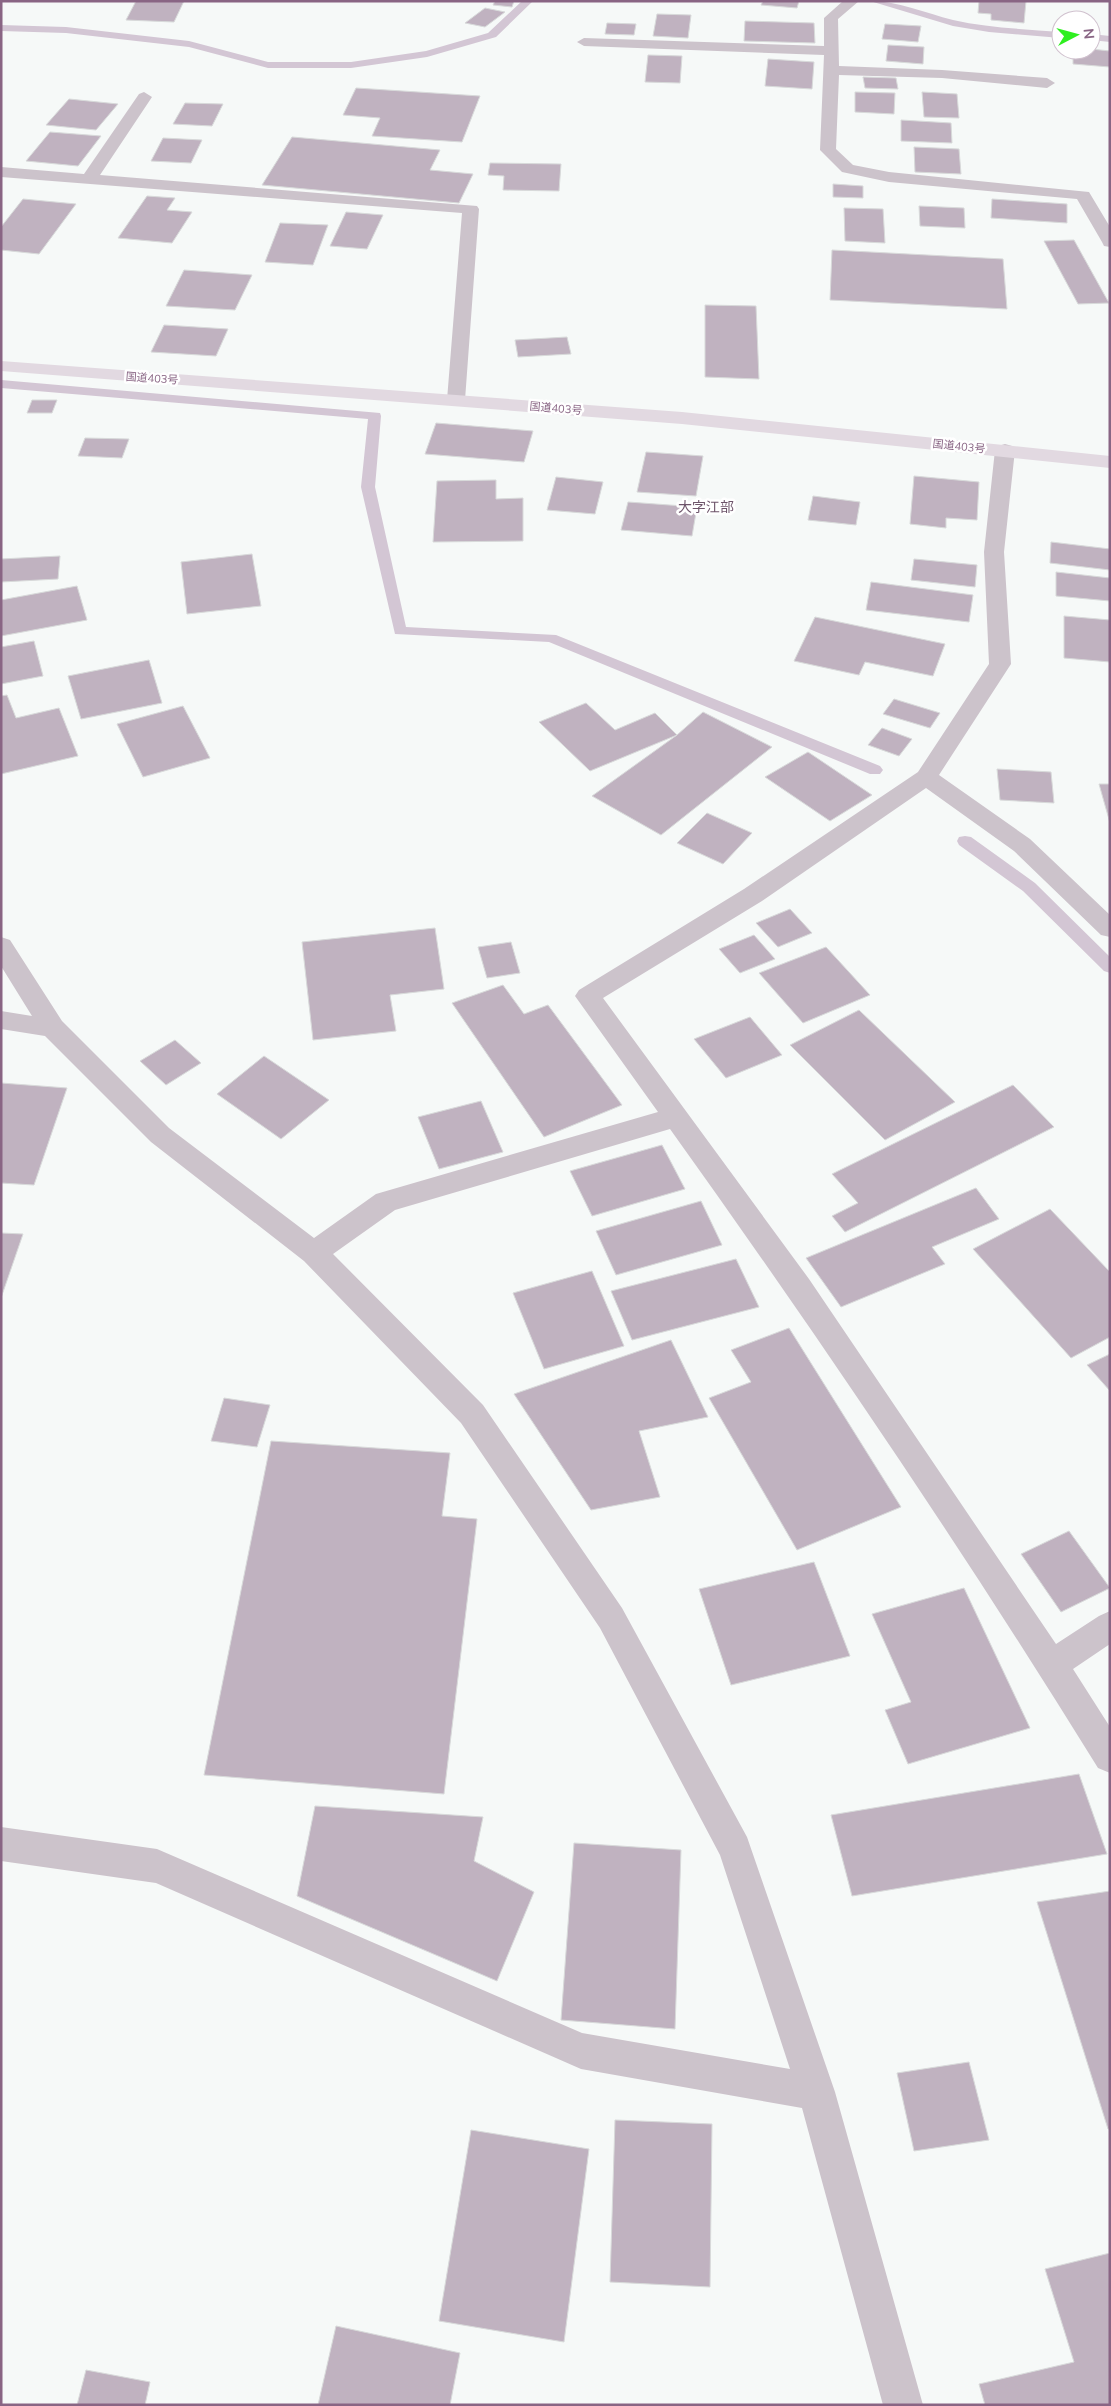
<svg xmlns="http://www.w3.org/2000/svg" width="1111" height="2406" viewBox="0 0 1111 2406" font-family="Mulish,'Noto Sans JP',sans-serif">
  <rect width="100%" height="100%" fill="#f6f9f8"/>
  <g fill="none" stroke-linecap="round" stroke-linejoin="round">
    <!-- stream -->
    <path fill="#d3c6d4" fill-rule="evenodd" d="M522 1H533L496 37 427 57 351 68H268L189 47 66 33 1 31V25L66 27 189 41 268 62H351L426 51 488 33Z
      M870 1C899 1 925 13 953 20 988 28 1025 29 1061 32V38L989 32 953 26Z
      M1091 34 1110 36V42L1091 40Z
      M1 380 380 413 381 416 375 487 406 627 556 635 880 766 883 770 880 774H870L549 642 395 634 361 487 368 419 1 388Z
      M965 836 971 837 1035 883 1110 957V973L1104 971 1023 891 959 845 957 841 959 837Z"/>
  </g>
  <!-- building -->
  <path fill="#c0b2c0" stroke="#d8dada" d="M136 1H184L174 22 126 20Z
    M495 1H514L512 7 493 5Z
    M763 1H799L797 8 761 5Z
    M979 1H1026L1024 23 991 20V14L978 13Z
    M485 8 505 12 485 27 465 23Z
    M657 14 691 15 688 38 653 36Z
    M745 21 814 23 815 43 744 41Z
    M607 23 636 24 634 35 605 34Z
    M885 24 921 26 918 42 882 39Z
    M888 45 924 47 923 64 886 61Z
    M1091 49 1110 51V67L1073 64V50Z
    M648 55 682 56 680 83 645 82Z
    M768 59 814 62 812 89 765 86Z
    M863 77 896 78 898 89 865 88Z
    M356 88 480 96 462 142 372 136 380 118 343 115Z
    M855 92 895 93 894 114 855 112Z
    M922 92 957 94 959 118 924 117Z
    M69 99 118 104 96 130 46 125Z
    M185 103 223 104 212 126 173 124Z
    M901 120 951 123 952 143 901 141Z
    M50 132 101 136 78 166 26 161Z
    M292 137 440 150 430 170 473 174 459 203 262 185Z
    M163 138 202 140 191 163 151 161Z
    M914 147 959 149 961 174 915 172Z
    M490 163 561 164 559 191 503 190 504 176 488 175Z
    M833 184 863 186V198L833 197Z
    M147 196 175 198 167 210 192 212 172 243 118 238Z
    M23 199 76 204 39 254 1 250V227Z
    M992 199 1067 204V223L991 218Z
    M919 206 964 208 965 228 920 226Z
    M844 208 883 209 885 243 845 241Z
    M346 212 383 215 367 249 330 246Z
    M280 223 328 225 313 265 265 262Z
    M1074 240 1109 303 1078 304 1044 241Z
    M832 250 1003 259 1007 309 830 300Z
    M184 270 252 275 235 310 166 306Z
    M705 305 756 306 759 379 705 377Z
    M164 325 228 329 216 356 151 352Z
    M567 337 571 354 518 357 515 340Z
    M32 400H57L52 413H27Z
    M436 423 533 431 524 462 425 454Z
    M85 438 129 439 122 458 78 456Z
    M646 452 703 456 696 496 637 492Z
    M914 476 979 482 977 520 946 518V528L910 524Z
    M556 477 603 482 595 514 547 510Z
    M496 480V499L523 498V541L433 542 437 481Z
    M813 496 860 502 856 525 808 520Z
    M628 502 697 507 692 536 621 530Z
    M1051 542 1110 549V570L1050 563Z
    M252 554 261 606 187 614 181 562Z
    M60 556 58 579 1 582V559Z
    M914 559 977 565 975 587 911 580Z
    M1056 572 1110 578V601L1056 596Z
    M871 582 973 595 969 622 866 610Z
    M77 586 87 620 1 636V600Z
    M1064 616 1110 620V662L1064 658Z
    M815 617 945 644 933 676 865 662 859 675 794 661Z
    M34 641 43 676 1 684V647Z
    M149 660 162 703 81 719 68 676Z
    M7 695 16 718 59 708 78 756 1 774V696Z
    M894 699 940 713 930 728 883 714Z
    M586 703 615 730 655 713 677 735 590 771 539 722Z
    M183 706 210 758 143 777 117 724Z
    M703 712 772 747 661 835 592 796 677 735Z
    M882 728 912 739 899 756 868 745Z
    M808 752 872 795 830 821 765 777Z
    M997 769 1051 772 1054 803 1000 800Z
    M1099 784H1110V823Z
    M707 813 752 833 723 864 677 843Z
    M790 909 812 933 778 947 756 923Z
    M435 928 444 989 390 995 396 1031 313 1040 302 942Z
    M754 935 775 959 740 973 719 949Z
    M511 942 520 973 487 978 478 947Z
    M826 947 870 995 803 1023 759 973Z
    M503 985 524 1014 548 1005 622 1105 544 1137 452 1003Z
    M859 1010 955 1102 885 1140 790 1045Z
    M750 1017 782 1055 726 1078 694 1039Z
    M175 1040 201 1063 166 1085 140 1061Z
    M264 1056 329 1100 281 1139 217 1094Z
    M1 1083 67 1088 34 1185 1 1183Z
    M1013 1085 1054 1127 845 1232 832 1216 858 1203 832 1174Z
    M481 1101 503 1152 439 1169 418 1117Z
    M662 1145 685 1189 592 1216 570 1171Z
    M976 1188 999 1219 932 1247 945 1264 841 1307 806 1258Z
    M701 1201 722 1245 616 1275 596 1231Z
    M1050 1209 1110 1272V1337L1071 1358 973 1249Z
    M1 1233 23 1234 1 1298Z
    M736 1259 759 1307 632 1340 611 1291Z
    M592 1271 624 1346 544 1369 513 1293Z
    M789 1328 901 1507 797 1550 709 1398 751 1382 731 1350Z
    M671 1340 708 1417 639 1431 660 1497 591 1510 514 1394Z
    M1110 1354V1391L1087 1365Z
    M224 1398 270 1405 257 1447 211 1441Z
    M271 1441 450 1453 442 1516 477 1519 444 1794 204 1775Z
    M1069 1531 1110 1588 1061 1612 1021 1554Z
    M814 1562 850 1656 731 1685 699 1589Z
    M964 1588 1030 1728 908 1764 885 1710 911 1702 872 1614Z
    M1079 1774 1107 1854 852 1896 831 1815Z
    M315 1806 483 1817 474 1861 534 1892 497 1981 297 1896Z
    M574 1843 681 1850 675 2029 561 2020Z
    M1110 1891V2129H1108L1037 1902Z
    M969 2062 989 2140 914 2151 897 2073Z
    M615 2120 712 2124 710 2287 610 2282Z
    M471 2130 589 2149 564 2342 439 2321Z
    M1110 2253V2405H985L979 2384 1074 2362 1045 2269Z
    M336 2326 460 2353 450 2405H318Z
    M86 2370 150 2382 145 2405H77Z"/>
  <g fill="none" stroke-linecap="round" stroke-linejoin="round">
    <!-- minor -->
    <path fill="#ccc3cb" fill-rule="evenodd" d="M843 1H859L838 19 839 66 942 70 1047 78 1055 83 1047 88 942 78 839 75 836 149 853 165 889 172 1089 192 1110 227V247L1104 246 1102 242 1077 199 889 182 842 172 820 150 824 55 584 46 577 42 584 38 824 46V18Z
      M144 92 152 97 100 175 477 206 479 209 465 400 463 404H449L447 400 462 213 1 177V167L84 174 139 94Z
      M1005 444 1012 446 1015 450 1004 552 1011 664 939 775 1030 839 1110 915V937L1101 935 1014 851 926 788 762 901 603 998 809 1279 1056 1644 1099 1616 1110 1611V1644L1073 1669 1110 1727V1773L1098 1768C963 1550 819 1337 670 1129L395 1210 333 1254 483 1405 622 1608 747 1837 835 2092 923 2405H883L802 2108 581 2069 156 1883 1 1861V1827L157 1849 582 2033 790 2069 720 1855 600 1628 461 1423 304 1261 151 1142 45 1036 1 1029V1011L32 1016 1 966V937L10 940 62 1021 169 1128 314 1238 376 1194 658 1112 575 996 579 990 744 889 918 772 989 664 984 552 995 450 998 446Z"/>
    <!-- highway -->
    <path fill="#e2d9e1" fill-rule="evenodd" d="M1 361 682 412 1110 456V468L682 424 1 371Z"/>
  </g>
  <g text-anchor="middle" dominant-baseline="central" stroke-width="5" stroke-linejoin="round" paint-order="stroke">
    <!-- far-street labels -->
    <g font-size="11" fill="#896584" stroke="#fff">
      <text transform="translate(152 378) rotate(4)">国道403号</text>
      <text transform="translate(556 408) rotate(5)">国道403号</text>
      <text transform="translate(959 446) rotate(6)">国道403号</text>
    </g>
    <!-- far-quarter labels -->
    <g font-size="14" fill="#6d546a" stroke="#fff">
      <text x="706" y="507">大字江部</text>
    </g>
  </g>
  <!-- border -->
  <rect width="1111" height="2406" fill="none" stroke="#896584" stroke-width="5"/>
  <!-- north arrow -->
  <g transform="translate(1076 35) rotate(84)"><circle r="24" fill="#ffffff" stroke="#d0c1ce"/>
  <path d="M0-4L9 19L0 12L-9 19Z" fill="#2fef20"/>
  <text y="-8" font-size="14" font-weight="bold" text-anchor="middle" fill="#896584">N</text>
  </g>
</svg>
